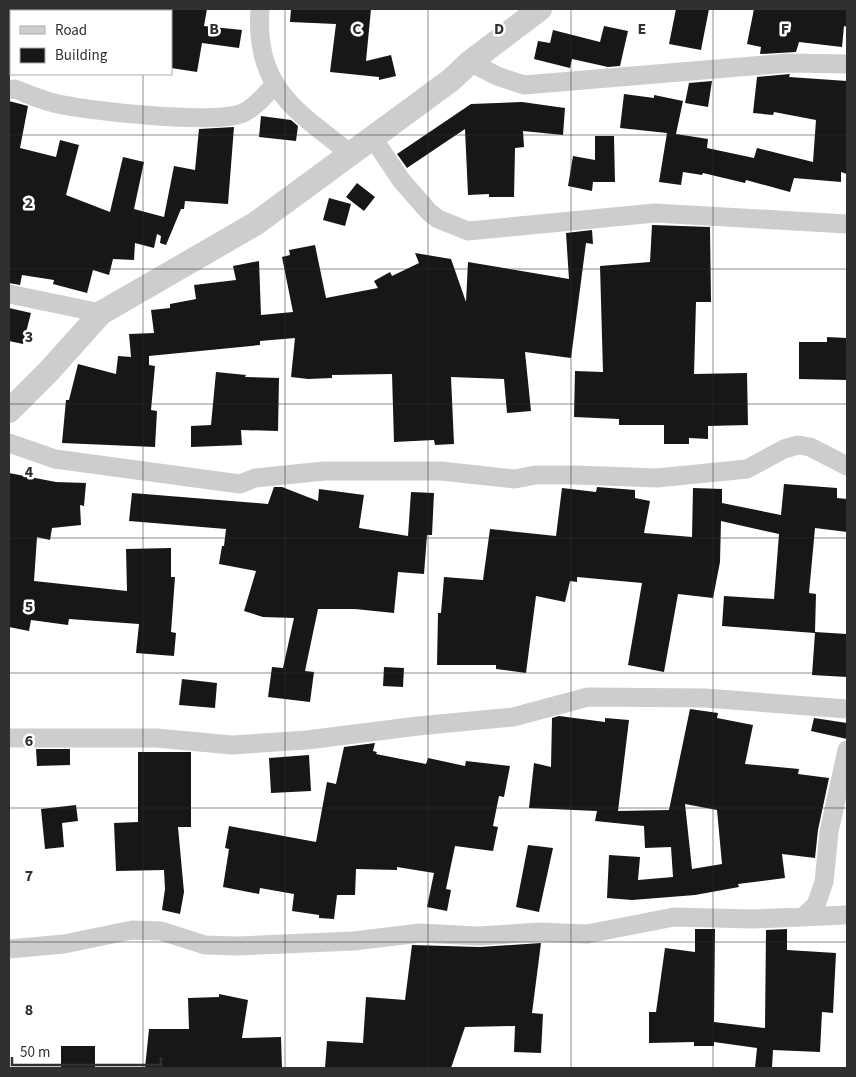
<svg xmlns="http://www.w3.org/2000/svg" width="856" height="1077" viewBox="0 0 856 1077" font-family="'Source Sans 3',sans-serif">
  <rect width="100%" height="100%" fill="#fff"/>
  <!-- building -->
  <path fill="#171717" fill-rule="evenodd" d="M171 9H207L204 26 242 30 239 48 202 43 197 72 171 68Z
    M291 9H371L366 61 391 55 396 76 379 80V77L330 72 336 24 290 22Z
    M676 9H709L701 50 669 44Z
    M754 9H847V27L844 26 842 47 799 42 796 52 760 54 761 47 747 44Z
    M604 26 628 31 620 66 608 67 572 59 570 68 534 59 538 41 550 43 553 30 600 42Z
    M790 74 789 77 847 81V174L841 172V182L794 178 790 192 746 180 745 183 703 173 702 175 683 172 681 185 659 182 667 133 620 128 624 94 654 98V95L683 101 676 134 708 139 707 148 754 158 757 148 813 162 816 120 774 112 773 115 753 113 757 77Z
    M712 81 708 107 685 103 689 83Z
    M9 101 28 106 20 148 56 157 60 140 79 145 66 195 110 212 123 157 144 162 134 209 164 217 174 166 195 170 199 129 234 127 228 204 185 201 184 209H181L166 245 160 243 161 236 157 234 154 248 135 243 134 260 113 259 109 275 93 270 87 293 53 284 54 280 22 275 20 285 9 283Z
    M522 102 565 108 563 135 523 131 524 147 515 148 514 197H489V194L468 195 465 129 407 168 397 154 471 104Z
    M261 116 291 120 298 126 296 141 259 137Z
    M595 136H614L615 182H593L592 191 568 186 573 156 595 160Z
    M357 183 375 197 364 211 346 197Z
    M329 198 351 204 345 226 323 220Z
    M652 225 710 227 711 302H696L694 374 747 373 748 425 708 426V439L689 438V444H664V425H619V419L574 417 575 371 603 372 600 266 650 262Z
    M592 230 593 244 586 243 571 358 525 352 531 411 507 413 504 379 451 377 454 444 435 445 434 440 394 442 392 374 332 375V378L308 379 291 377 295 338 260 341V345L149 356V365L155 366 151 410 157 411 155 447 62 443 66 400H69L78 364 116 374 118 356 131 357 129 334 154 333 151 310 170 308V304L196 299 194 285 236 280 233 266 259 261 261 315 293 312 282 257 290 255 289 250 315 245 326 298 378 288 374 281 390 272 392 276 419 263 415 253 451 259 466 302 468 262 569 279 566 233Z
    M9 308 31 313 23 344 9 341Z
    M827 337 847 338V380L799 379V342H827Z
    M216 372 246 375 245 377 279 378 278 431 241 430 242 445 191 447V426L211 425Z
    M9 473 56 482 86 483 84 506 80 505 81 525 52 528 50 540 37 537 34 581 127 591 126 549 171 548V577H175L171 632 176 633 174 656 136 653 139 624 69 619 68 625 31 620 29 631 9 627Z
    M784 484 837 488V498L847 499V532L815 528 809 593 816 594 815 632 847 634V677L812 675 815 633 722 626 724 596 774 599 779 534 721 521 720 562 713 598 678 594 664 672 628 665 642 583 577 577V582L570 581 565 602 536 596 526 673 496 669V665H437L438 613H441L444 577 483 580 490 529 556 536 562 488 596 492 597 487 635 490V498L650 501 644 533 692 537 693 488 722 489V503L781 515Z
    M274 487H282L318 501 319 489 364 495 359 528 408 536 411 492 434 493 432 535H427L424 574 398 572 394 613 355 609H318L305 671 314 672 310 702 268 697 272 667 283 668 294 618 263 617 244 611 256 571 219 564 222 546H224L226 529 129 521 132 493 268 504Z
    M384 667 404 668 403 687 383 686Z
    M182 679 217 683 215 708 179 705Z
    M690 709 718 713 717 718 753 725 745 764 799 769 798 774 829 778 818 830 815 858 782 854 785 878 738 884 739 887 695 895 632 900 607 898 609 855 640 857 638 880 673 877 671 847 645 848 644 826 595 821 597 811 529 808 534 763 551 767 552 718 559 716 605 722V718L629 720 618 811 669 810ZM685 804 717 810 722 864 692 869Z
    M814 718 847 723V739L811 731Z
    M375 743 373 751 377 752 376 754 426 764 428 758 465 766 466 761 510 766 504 797 499 796 493 826 498 827 493 851 455 846 446 889 451 890 447 911 427 907 434 873 397 867V870L356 869 355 895H337L334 919 319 918V915L292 911 294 894 260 888 259 894 223 887 229 849 225 848 229 826 316 842 327 782 336 784 344 747Z
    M36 749H70V765L37 766Z
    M138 752H191V827H178L184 892 180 914 162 910 165 889 164 870 116 871 114 823 138 822Z
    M309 755 311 791 271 793 269 758Z
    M76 805 78 821 62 823 64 847 45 849 41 809Z
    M528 845 553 848 539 912 516 907Z
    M695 929H715L714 1022 765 1028 766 930 787 929V950L836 953 833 1013 822 1012 820 1052 773 1050 772 1068H755L757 1048 714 1042V1046H694V1042L649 1043V1012H656L665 948 695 952Z
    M541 943 532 1013 543 1014 541 1053 514 1052 515 1026 465 1027 451 1068H325L327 1041 363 1043 366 997 405 1000 412 945 480 947Z
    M219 994 248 1000 242 1038 281 1037 282 1068H145L149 1029H189L188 998 219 997Z
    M61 1046H95V1068H61Z"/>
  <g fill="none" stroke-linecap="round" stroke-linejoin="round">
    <!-- minor -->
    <path stroke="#cdcdcd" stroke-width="19" d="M260 9C254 87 296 111 351 154
      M19 11V9
      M470 62 497 76 524 85 788 63 847 64
      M9 90 15 89C28 94 41 100 54 103 85 111 217 125 243 113 256 107 265 95 274 85
      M373 138 401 180 429 212 438 219 468 231 655 213 847 224
      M9 294 101 313
      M9 443 55 459 240 484 255 478 324 471H441L515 479 535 475H576L657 478 747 469 784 449 798 445 810 447 847 466
      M9 738H156L232 745 307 740 418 726 513 717 588 697 705 698 847 709
      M803 917 816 905 824 882 829 832 847 750
      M9 949 64 944 132 930 161 931 205 945 238 946 354 941 420 933 479 936 540 932 587 934 674 917 753 919 847 915"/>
    <!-- tertiary -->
    <path stroke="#cdcdcd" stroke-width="24" d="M9 411 49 371 101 313 255 224 451 80 470 62 540 9"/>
  </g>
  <!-- grid -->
  <path fill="none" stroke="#303030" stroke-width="1" stroke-opacity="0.55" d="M143 9V11M285 9V1068M428 9V1068M571 9V1068M713 9V1068M143 74V1068M9 135H847M9 269H847M9 404H847M9 538H847M9 673H847M9 808H847M9 942H847"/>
  <g font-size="16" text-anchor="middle" font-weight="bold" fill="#303030" stroke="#fff" stroke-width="5" stroke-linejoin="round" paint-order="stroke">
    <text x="214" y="34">B</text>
    <text x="357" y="34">C</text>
    <text x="499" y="34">D</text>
    <text x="642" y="34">E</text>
    <text x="785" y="34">F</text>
    <text x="29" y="208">2</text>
    <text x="29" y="342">3</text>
    <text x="29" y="477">4</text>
    <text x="29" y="612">5</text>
    <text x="29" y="746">6</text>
    <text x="29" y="881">7</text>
    <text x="29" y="1015">8</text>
  </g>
  <!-- border -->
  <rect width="856" height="1077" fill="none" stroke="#303030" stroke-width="20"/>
  <!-- legend -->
  <rect x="10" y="10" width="162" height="65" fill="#ffffff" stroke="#acacac"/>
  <rect x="20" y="26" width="25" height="8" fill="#cdcdcd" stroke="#acacac"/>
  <text x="55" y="35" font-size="15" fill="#303030">Road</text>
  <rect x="20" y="48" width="25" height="15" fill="#171717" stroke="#acacac"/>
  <text x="55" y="60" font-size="15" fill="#303030">Building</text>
  <!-- scale -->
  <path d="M12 1057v8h149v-8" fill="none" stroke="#303030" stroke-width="2.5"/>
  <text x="20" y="1057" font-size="15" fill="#303030" stroke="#ffffff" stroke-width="4" paint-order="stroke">50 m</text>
</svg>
